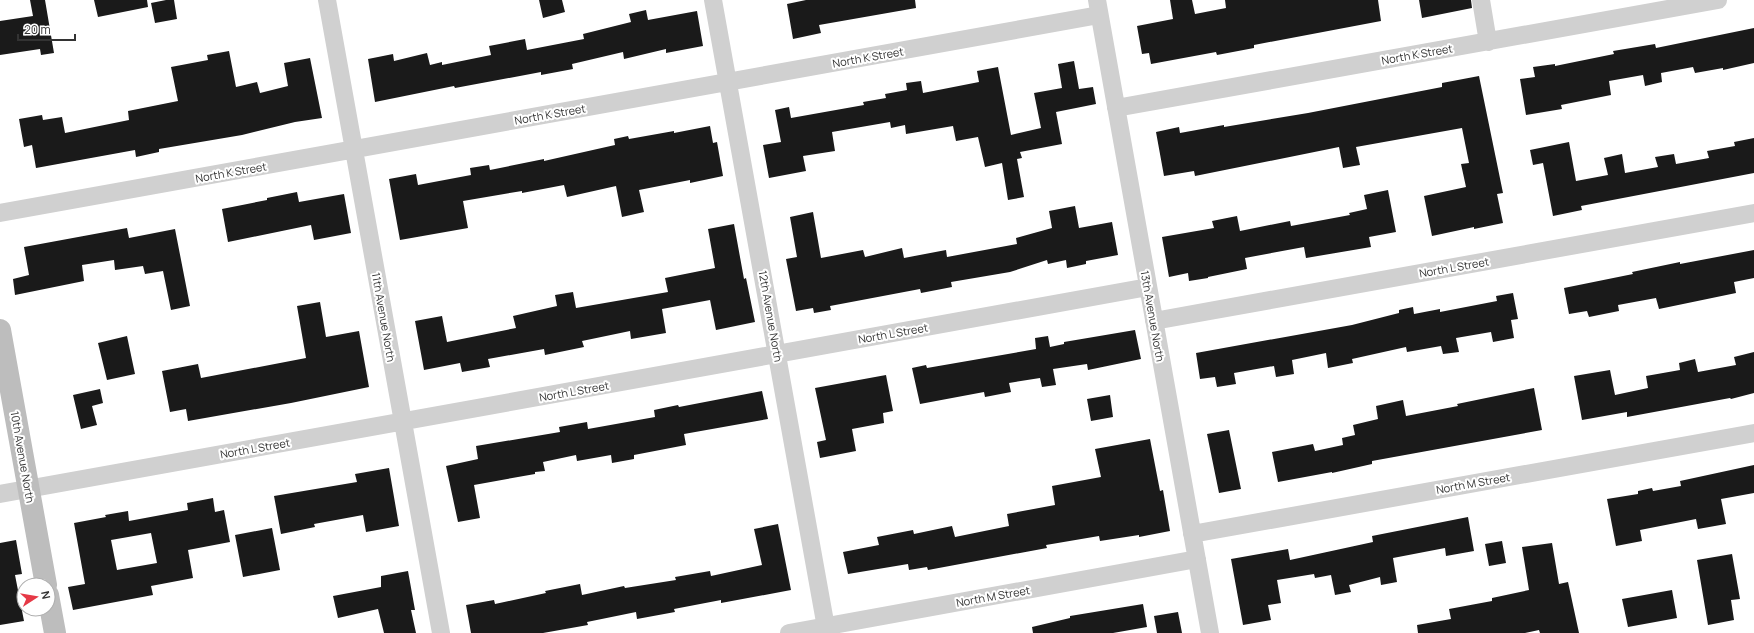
<svg xmlns="http://www.w3.org/2000/svg" width="1754" height="633" viewBox="0 0 1754 633" font-family="Manrope,sans-serif">
  <rect width="100%" height="100%" fill="#fff"/>
  <!-- building -->
  <path fill="#1a1a1a" fill-rule="evenodd" d="M30 0H45L54 53 41 55 40 49 0 55V21L33 16Z
    M94 0H147L148 7 98 17Z
    M166 0H174L177 19 155 23 151 3Z
    M539 0H562L565 12 543 18Z
    M806 0H915L916 8 819 25 821 33 793 39 787 4Z
    M1170 0H1192L1195 14 1226 8 1225 0H1378L1381 21 1254 45V48L1217 55 1216 52 1151 64 1149 53 1142 54 1137 26 1173 19Z
    M1419 0H1471L1472 8 1422 18Z
    M646 10 648 20 697 11 703 46 666 53V49L624 59 623 52 572 64 573 69 541 75V72L455 88 454 86 375 102 368 59 393 54 394 61 427 53 430 65 442 62V65L491 55 489 46 525 39 527 50 584 39 583 34 631 22 629 14Z
    M1754 28V63L1723 70V68L1695 73 1693 67 1661 73 1662 82 1645 86 1643 75 1609 81 1611 95 1561 105 1562 109 1526 115 1520 79 1535 77 1533 67 1555 64V66L1614 54 1613 51 1655 44 1656 48Z
    M229 51 236 87 257 82 260 93 288 86 284 63 310 58 322 118 295 122 242 135 159 149V152L136 157 135 150 36 168 32 145 24 147 19 119 42 115 43 120 62 117 65 133 129 120 128 111 178 101 171 67 208 60 207 55Z
    M1074 61 1079 89 1093 87 1096 104 1056 112 1062 144 1020 152 1022 158 1017 159 1024 197 1008 200 1002 163 985 167 978 137 956 141 953 126 906 134 905 125 891 128 890 122 832 132 835 151 803 156 806 171 769 178 763 145 781 142 775 110 789 107 791 118 864 105 863 102 886 98 885 94 907 90 906 83 921 81 923 93 979 82 977 71 998 67 1011 135 1041 128 1034 93 1062 88 1058 64Z
    M1479 76 1503 193 1497 194 1503 223 1474 229V227L1432 236 1424 196 1466 187 1461 164 1469 163 1462 128 1356 147 1360 165 1343 168 1339 147 1195 176 1194 171 1164 176 1156 132 1179 127 1180 133 1224 125V127L1308 113 1442 87V83Z
    M710 126 713 143 717 142 723 176 690 183V180L639 190 644 212 622 217 616 186 567 197 564 185 522 193V191L463 201 468 228 400 240 389 179 416 174 418 185 471 175 470 168 489 165 490 170 544 159V161L615 145 614 139 628 136 629 139 674 131V133Z
    M1754 138V173L1581 206 1582 210 1553 216 1543 163 1533 165 1530 150 1569 142 1576 181 1608 175 1604 158 1622 154 1625 173 1658 167 1655 157 1674 154 1676 164 1709 158 1707 151 1735 146 1734 142Z
    M1388 190 1396 232 1369 237 1371 247 1306 258 1304 247 1245 258 1247 269 1208 277V278L1189 281 1188 273 1169 277 1162 237 1214 228 1212 221 1237 216 1240 231 1290 221 1291 226 1350 215 1349 213 1367 209 1364 195Z
    M297 192 299 202 344 194 351 233 314 240 311 225 228 242 222 209 267 200V198Z
    M1075 206 1079 228 1112 222 1118 255 1086 261V264L1067 268 1066 260 1048 264 1047 260 1010 272 951 282 952 287 921 293 920 289 830 306 831 310 814 313 813 308 796 311 786 259 797 257 790 217 813 212 821 258 863 250 865 257 902 248 904 258 946 250 947 257 1017 244 1016 238 1052 228 1049 211Z
    M734 224 744 279 746 278 755 322 716 330 710 300 662 309 666 333 631 339 630 331 582 341 584 347 545 355 544 349 488 359 490 367 462 372 460 363 424 370 415 321 442 316 447 342 516 328 513 316 557 306 555 295 573 292 576 308 668 292 665 278 715 268 708 229Z
    M127 228 129 238 175 229 190 306 171 310 163 271 145 274 143 266 115 270 114 260 82 265 84 281 15 295 13 279 29 275 24 247Z
    M1754 250V278L1734 282 1736 293 1659 309 1656 298 1618 305 1619 311 1589 317 1587 311 1569 314 1564 288 1633 274 1632 272 1680 262V264Z
    M1513 293 1518 319 1511 320 1514 338 1493 342 1491 332 1456 338 1459 352 1443 354 1441 346 1407 352 1406 347 1352 359 1353 363 1328 368 1326 353 1292 360 1294 374 1276 377 1274 366 1234 373 1236 384 1217 387 1215 377 1200 379 1196 353 1352 325 1399 313V310L1413 307 1414 314 1440 309V312L1497 301 1496 296Z
    M320 302 326 337 359 331 369 387 291 403 188 421 186 409 170 412 162 371 198 364 201 378 306 358 297 306Z
    M1135 330 1141 359 1088 370 1087 364 1053 369 1056 385 1042 387 1040 378 1009 383 1011 392 985 397 984 392 920 404 912 368 926 365 927 368 1036 349 1035 338 1048 336 1050 347 1064 344V342Z
    M127 336 135 374 107 380 98 343Z
    M1754 352V393L1731 399 1730 398 1627 417V412L1582 420 1574 376 1610 370 1615 395 1648 388 1646 376 1680 370 1679 363 1695 359 1698 372 1736 365 1734 357Z
    M886 375 893 411 883 413 884 423 852 429 856 451 820 458 817 442 826 440 815 388Z
    M1534 388 1542 430 1372 461V464L1332 473V472L1278 482 1272 452 1313 444 1315 451 1343 445 1342 438 1355 435 1353 425 1378 419 1376 406 1403 400 1406 416 1458 406 1457 404Z
    M100 389 103 403 92 406 97 425 81 429 73 395Z
    M762 391 768 419 684 434 686 445 634 455V459L612 463 611 455 577 461 576 455 543 462 545 471 535 472V474L474 485 480 518 458 522 446 466 478 459 476 446 560 432 559 427 587 422 588 429 655 417 654 410 678 405 679 407Z
    M1110 395 1113 417 1091 421 1087 399Z
    M1229 430 1241 489 1219 493 1207 434Z
    M1150 439 1160 491 1163 490 1170 531 1139 537V535L1100 541 1099 536 1046 545 1047 548 928 570 927 567 909 570 908 564 848 574 843 552 879 545 877 537 913 530 914 534 952 526 955 537 1009 526 1007 514 1055 505 1052 486 1101 477 1095 449Z
    M1754 465V493L1721 499 1726 524 1698 529 1696 519 1640 530 1642 541 1616 546 1607 499 1638 494V491L1652 488 1653 491 1681 486 1680 481Z
    M389 468 399 526 366 532 363 515 314 524 315 527 281 534 274 496 357 482 355 474Z
    M213 498 215 512 224 510 230 542 188 550 193 578 151 586 153 595 73 610 68 587 85 584 74 523 106 517 105 515 128 511 129 521 188 510 187 503ZM151 533 157 563 117 570 111 540Z
    M1468 517 1474 551 1446 556 1445 548 1393 558 1397 582 1381 585 1380 577 1349 585 1351 592 1335 595 1331 575 1315 578 1314 574 1277 580 1281 603 1268 605 1271 620 1243 625 1231 559 1288 549 1290 560 1373 542 1372 536Z
    M778 524 791 590 721 603V600L674 609 675 612 637 619 636 612 587 622 588 625 543 633H471L466 605 494 600 495 604 546 593 545 591 580 584 582 595 624 586 625 588 676 580 675 577 710 571 711 576 762 565 754 529Z
    M272 528 280 570 243 577 235 535Z
    M16 540 22 574 15 575 24 621 0 625V543Z
    M1502 541 1506 563 1489 566 1485 544Z
    M1552 543 1559 584 1568 582 1579 633H1540L1539 630 1525 633H1418L1417 625 1451 619 1449 609 1492 601V598L1529 590 1522 547Z
    M1732 554 1740 599 1731 600 1734 620 1708 625 1697 560Z
    M408 571 415 610H411L416 633H384L378 609 338 618 333 596 381 587V576Z
    M1672 590 1677 618 1628 627 1622 599Z
    M1143 604 1147 627 1113 633H1033L1032 627 1070 618V616Z
    M1178 612 1182 633H1157L1154 616Z"/>
  <g fill="none" stroke-linecap="round" stroke-linejoin="round">
    <!-- street -->
    <path stroke="#d0d0d0" stroke-width="18" d="M327 0 441 633
      M713 0 827 633
      M1097 0 1210 633
      M1481 0 1488 42
      M1116 108 1718 0
      M0 213 1099 15
      M1154 321 1754 213
      M0 494 1148 287
      M1192 534 1754 433
      M789 633 1197 559"/>
    <!-- secondary -->
    <path stroke="#bdbdbd" stroke-width="22" d="M0 330 46 585
      M48 595 55 633"/>
  </g>
  <g text-anchor="middle" dominant-baseline="central" stroke-width="4" stroke-linejoin="round" paint-order="stroke">
    <!-- street labels -->
    <g font-size="11" fill="#333" stroke="#fff">
      <text transform="translate(1417 54) rotate(-10)">North K Street</text>
      <text transform="translate(868 57) rotate(-10)">North K Street</text>
      <text transform="translate(550 114) rotate(-10)">North K Street</text>
      <text transform="translate(231 172) rotate(-10)">North K Street</text>
      <text transform="translate(1454 267) rotate(-10)">North L Street</text>
      <text transform="translate(771 316) rotate(80)">12th Avenue North</text>
      <text transform="translate(1153 316) rotate(80)">13th Avenue North</text>
      <text transform="translate(384 317) rotate(80)">11th Avenue North</text>
      <text transform="translate(893 333) rotate(-10)">North L Street</text>
      <text transform="translate(574 391) rotate(-10)">North L Street</text>
      <text transform="translate(255 448) rotate(-10)">North L Street</text>
      <text transform="translate(23 457) rotate(80)">10th Avenue North</text>
      <text transform="translate(1473 483) rotate(-10)">North M Street</text>
      <text transform="translate(993 596) rotate(-10)">North M Street</text>
    </g>
  </g>
  <!-- north arrow -->
  <g transform="translate(36 597) rotate(78)"><circle r="19" fill="#ffffff" stroke="#adadad"/>
  <path d="M0-3L7 15L0 10L-7 15Z" fill="#e63946"/>
  <text y="-6" font-size="11" font-weight="bold" text-anchor="middle" fill="#333333">N</text>
  </g>
  <!-- scale -->
  <path d="M18 34v6h57v-6" fill="none" stroke="#333333" stroke-width="2"/>
  <text x="24" y="34" font-size="12" fill="#333333" stroke="#ffffff" stroke-width="3" paint-order="stroke">20 m</text>
</svg>
